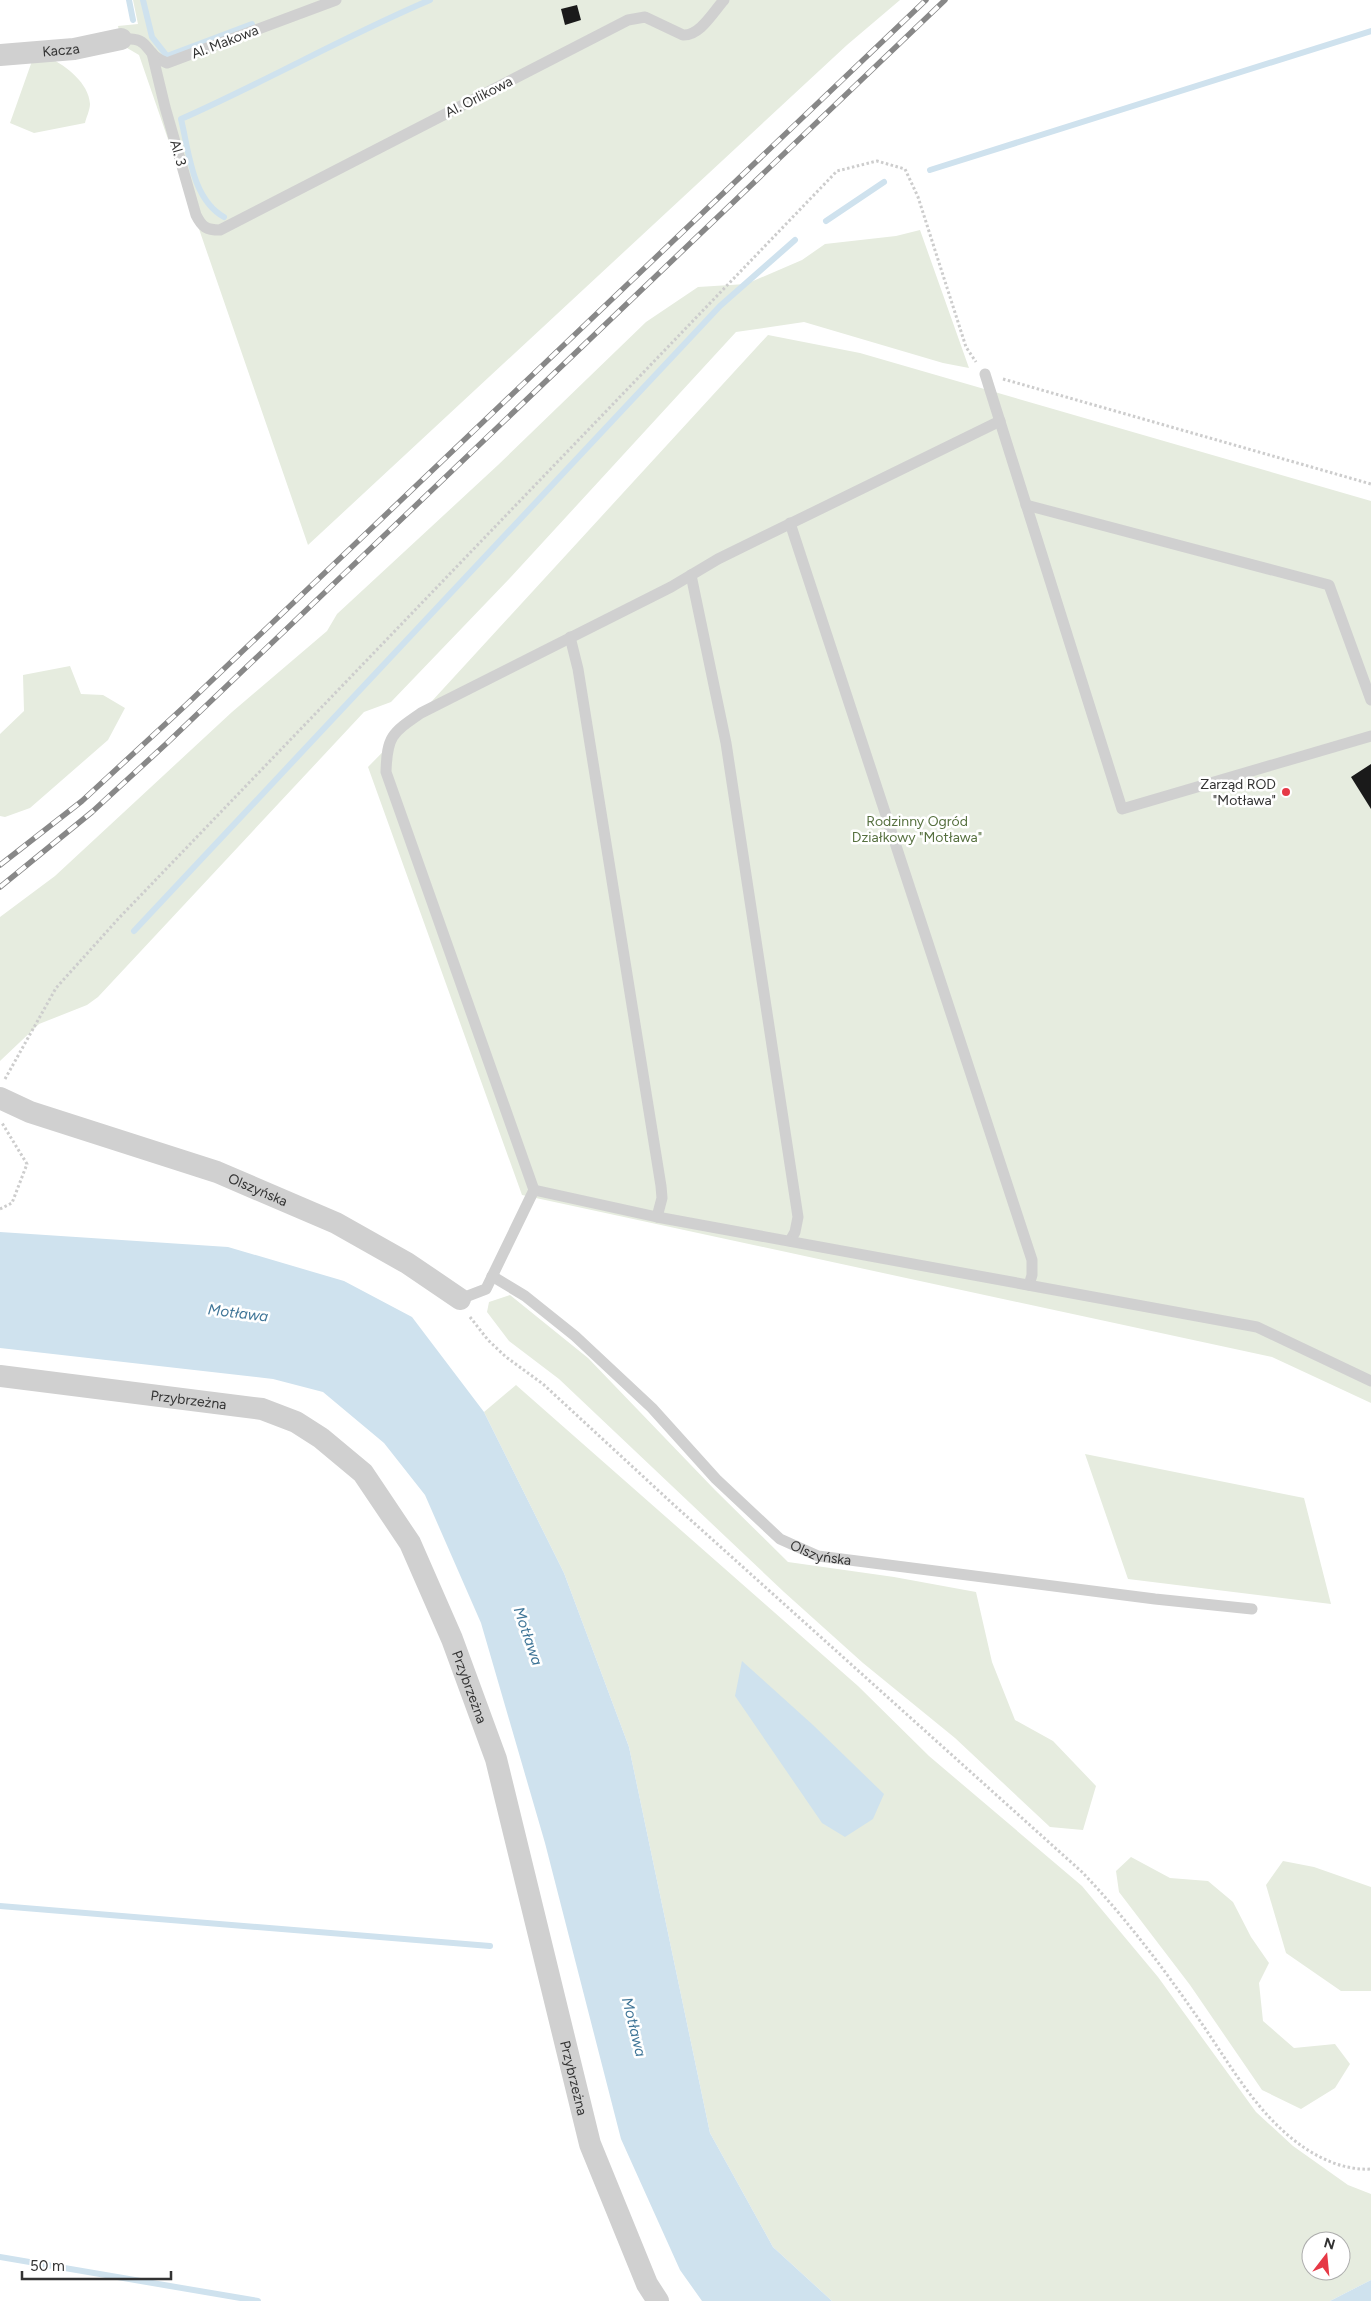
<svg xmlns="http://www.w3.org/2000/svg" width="1371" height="2301" viewBox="0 0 1371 2301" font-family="Figtree,sans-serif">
  <rect width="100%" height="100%" fill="#fff"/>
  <!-- green -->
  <path fill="#e6ecdf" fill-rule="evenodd" d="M133 0H900L847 45 308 545 139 55 122 45 118 26 138 24Z
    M50 58C66 66 89 83 90 104 90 110 86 118 85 123L34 133 10 123 32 61Z
    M920 230 969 368 943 363 804 322 736 332 510 578 391 702 364 712 98 997 87 1005 39 1024 0 1061V917L55 876 232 712 327 631 337 614 498 465 646 322 698 287 746 284 802 260 825 244 896 236Z
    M768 335 860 353 1371 501V1403L1272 1357 522 1195 368 767 421 713Z
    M70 666 81 694 103 695 125 708 108 740 30 808 5 817 0 816V734L24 711 23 675Z
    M510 1295 588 1358 715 1490 788 1562 894 1577 976 1592 992 1662 1015 1720 1053 1741 1096 1786 1083 1830 1050 1827 955 1738 863 1663 784 1592 559 1379 509 1341 487 1312 489 1302Z
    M516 1385 858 1686 929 1756 1082 1886 1158 1977 1256 2112 1293 2146 1348 2185 1371 2194V2280L1330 2301H832L773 2247 710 2133 629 1747 564 1573 484 1412ZM1311 2241H1341V2271H1311Z
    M1085 1454 1304 1498 1331 1604 1128 1579Z
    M1131 1857 1170 1878 1208 1881 1233 1902 1251 1937 1269 1963 1259 1983 1263 2021 1294 2048 1335 2044 1350 2064 1335 2088 1301 2109 1262 2090 1190 1985 1119 1892 1116 1871Z
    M1283 1861 1314 1867 1371 1887V1991H1341L1286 1953 1266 1885Z"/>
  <!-- water -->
  <path fill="#cfe2ee" d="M0 1232 228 1247 344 1281 412 1317 484 1412 564 1573 629 1747 710 2133 773 2247 832 2301H702L680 2270 621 2139 545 1843 481 1623 425 1495 384 1443 323 1392 273 1379 0 1348Z
    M742 1661 813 1725 884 1794 873 1819 845 1837 822 1823 735 1696Z
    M1371 2280V2301H1330Z"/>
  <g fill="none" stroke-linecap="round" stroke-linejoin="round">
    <!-- stream -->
    <path stroke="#cfe2ee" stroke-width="6" d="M129 0 133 20
      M143 0 152 37 167 56 252 24
      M930 170 1371 31
      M224 217C192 199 189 152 181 119 265 82 345 36 430 0
      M826 221 884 182
      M134 931 720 306 795 240
      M0 1906 490 1946
      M0 2257 258 2301"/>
  </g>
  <!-- building -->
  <path fill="#1a1a1a" d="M577 5 581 20 565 25 561 9Z
    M1371 764V809L1351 777Z"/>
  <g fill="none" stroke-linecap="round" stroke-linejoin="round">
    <!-- path -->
    <path stroke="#cdcdcd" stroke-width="3" stroke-dasharray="2.5 2.5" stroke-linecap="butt" d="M1003 379 1371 484
      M5 1079 56 988 119 918 837 171 877 161 905 169 918 197 966 347 976 362
      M0 1209 12 1203 27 1164 2 1123
      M470 1317 488 1340 506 1357 543 1384 674 1505 1082 1872C1126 1918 1164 1969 1200 2021 1225 2057 1248 2098 1280 2128 1304 2151 1337 2171 1371 2169"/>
    <!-- service -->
    <g stroke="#d0d0d0" stroke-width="11">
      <path d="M121 39C153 36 142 54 167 63L336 0"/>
      <path d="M152 53 165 107 196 215C202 227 206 230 220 230L628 20 645 17 683 35C700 36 713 12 724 0"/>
      <path d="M985 374 1122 809 1371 736"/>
      <path d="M1026 505 1329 585 1371 700"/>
      <path d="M790 523 1032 1260V1275L1029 1285"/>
      <path d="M691 575 726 743 798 1217 795 1232 790 1241"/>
      <path d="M570 637 578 669 661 1186 662 1198 657 1217"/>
      <path d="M534 1190 657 1217 1257 1327 1371 1381"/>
      <path id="s1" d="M492 1276 525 1296 575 1336 652 1408 716 1479 780 1539 818 1556 1155 1599 1252 1609"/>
      <path d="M460 1299 486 1289 534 1190 386 772C387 736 392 733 421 713L671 587 718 559 1000 421"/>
    </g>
    <!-- minor -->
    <g stroke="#d0d0d0" stroke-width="22">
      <path id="s2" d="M0 55 74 49 121 39"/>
      <path id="s3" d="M0 1098 30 1112 217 1172 336 1223 407 1263 460 1299"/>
      <path id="s4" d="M0 1376 262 1409 296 1422 321 1438 363 1473 410 1543 452 1639 496 1759 590 2144 647 2284 658 2301"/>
    </g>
    <!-- rail casing -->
    <g stroke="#888" stroke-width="5.5">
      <path id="rail" d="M0 865 82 801 186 705 926 0
        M0 887 92 812 166 744 945 0"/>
    </g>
    <!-- rail -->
    <use href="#rail" stroke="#fff" stroke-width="4" stroke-dasharray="11" stroke-linecap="butt"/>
  </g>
  <!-- markers -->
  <circle fill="#e63946" stroke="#fff" stroke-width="2" cx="1286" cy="792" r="5"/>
  <g text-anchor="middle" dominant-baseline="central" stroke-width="5" stroke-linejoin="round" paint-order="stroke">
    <!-- street labels -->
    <g font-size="14" fill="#333" stroke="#fff">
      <text transform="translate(225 42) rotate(-21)">Al. Makowa</text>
      <text stroke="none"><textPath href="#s2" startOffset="61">Kacza</textPath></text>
      <text transform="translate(479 97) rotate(-27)">Al. Orlikowa</text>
      <text transform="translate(178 153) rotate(74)">Al. 3</text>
      <text stroke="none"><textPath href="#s3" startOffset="274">Olszyńska</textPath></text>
      <text stroke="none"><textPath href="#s4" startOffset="190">Przybrzeżna</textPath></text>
      <text stroke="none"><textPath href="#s1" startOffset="435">Olszyńska</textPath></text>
      <text stroke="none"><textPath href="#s4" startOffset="625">Przybrzeżna</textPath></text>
      <text stroke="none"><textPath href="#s4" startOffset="1030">Przybrzeżna</textPath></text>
    </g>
    <!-- poi labels -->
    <g font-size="14" fill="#333" stroke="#fff" text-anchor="end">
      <text x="1276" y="784">Zarząd ROD<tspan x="1276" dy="16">"Motława"</tspan></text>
    </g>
    <!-- park labels -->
    <g font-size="14" fill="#56703f" stroke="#fff">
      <text x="917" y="821">Rodzinny Ogród<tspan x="917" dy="16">Działkowy "Motława"</tspan></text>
    </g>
    <!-- water labels -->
    <g font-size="15" font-style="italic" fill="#3f7597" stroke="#fff">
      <text transform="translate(238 1313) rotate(7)">Motława</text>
      <text transform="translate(528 1636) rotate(71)">Motława</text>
      <text transform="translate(634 2027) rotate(76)">Motława</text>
    </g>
  </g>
  <!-- north arrow -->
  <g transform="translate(1326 2256) rotate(16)"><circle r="24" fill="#ffffff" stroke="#adadad"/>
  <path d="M0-4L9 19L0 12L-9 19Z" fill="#e63946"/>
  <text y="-8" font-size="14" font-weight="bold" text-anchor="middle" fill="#333333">N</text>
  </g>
  <!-- scale -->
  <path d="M22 2271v8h149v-8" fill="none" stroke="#333333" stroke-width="2.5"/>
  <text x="30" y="2271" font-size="15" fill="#333333" stroke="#ffffff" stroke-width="4" paint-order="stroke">50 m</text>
</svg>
